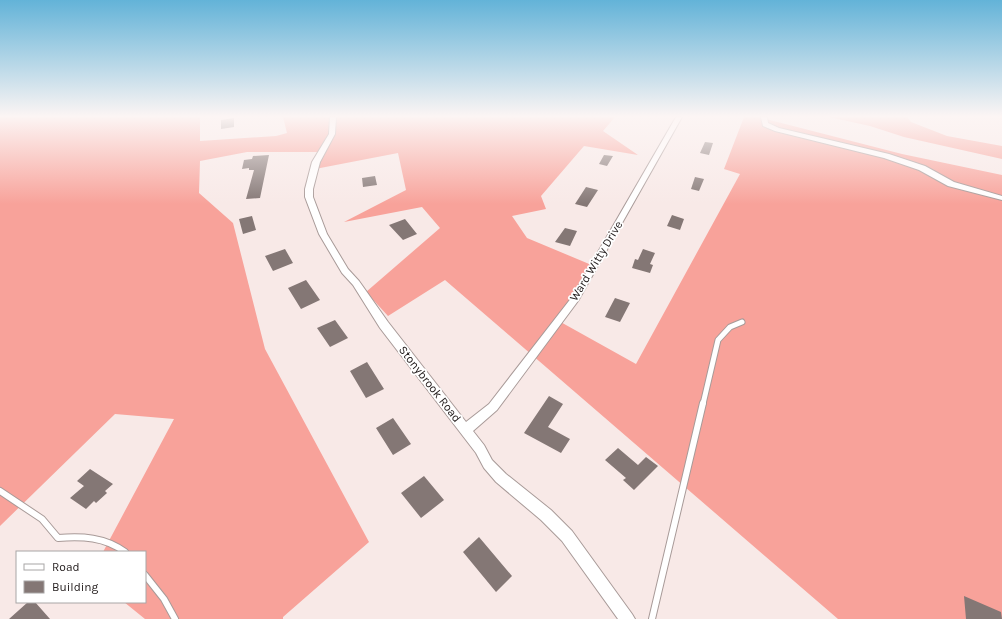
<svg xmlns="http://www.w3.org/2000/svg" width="1002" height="619" viewBox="0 0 1002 619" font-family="Karla,sans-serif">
  <rect width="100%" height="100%" fill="#f8e9e7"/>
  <!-- forest -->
  <path fill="#f8a29a" d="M0 117H200V141L276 136 287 133 283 117H615L603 131 638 155 584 146 541 196 546 209 512 216 527 238 594 266 557 320 636 364 740 174 724 169 744 117H758L902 154 1002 175V619H838L445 280 388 316 366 292 440 228 422 207 344 222 406 190 398 153 315 169 321 152H247L200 161 199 193 233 223 265 349 369 542 283 617V619H145L124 602H145V552H103L174 419 115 414 0 526Z
    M829 117H907L911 122 947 136 1002 146V159L904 137 870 126Z"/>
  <!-- building -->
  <path fill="#847775" d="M234 118V127L221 129V120Z
    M705 142 713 143 709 155 700 153Z
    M269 155 260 198 246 199 254 170H249V168L242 169 244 160 252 159 253 156Z
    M604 155 613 156 607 166 599 164Z
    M375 176 377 185 363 187 362 178Z
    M695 177 704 179 699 191 691 189Z
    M586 187 598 190 587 207 575 204Z
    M672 215 684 219 680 230 667 226Z
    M252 216 256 230 243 234 239 219Z
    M405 219 417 234 403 240 389 225Z
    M565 228 577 231 570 246 555 242Z
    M285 249 293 263 273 271 265 256Z
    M643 249 655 253 650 264 653 265 650 273 632 268 635 259 638 260Z
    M306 280 320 300 301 309 288 288Z
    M615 298 630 303 620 322 605 317Z
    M335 320 348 338 330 347 317 328Z
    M367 362 384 389 366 398 350 371Z
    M549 396 563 404 548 427 570 439 561 453 524 433Z
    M393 418 411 444 393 455 376 428Z
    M618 448 638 465 646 457 658 466 634 490 623 480 626 478 605 460Z
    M90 469 113 484 105 491 107 493 96 503 94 501 86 509 70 498 84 486 77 481Z
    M424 476 444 500 421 518 401 493Z
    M479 537 512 576 496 592 463 552Z
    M964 596 1001 612 1002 619H966Z
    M28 602H35L50 619H9Z"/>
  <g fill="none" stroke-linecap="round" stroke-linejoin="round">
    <!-- service-far1 casing -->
    <g stroke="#a89a98" stroke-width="7">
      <path id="service-far1" d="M703 404 718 340 730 327 742 322"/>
    </g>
    <!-- service casing -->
    <g stroke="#a89a98" stroke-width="8">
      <path id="service" d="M0 491 42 519 58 538C82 536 105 537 125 552
        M145 575 164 599 175 619
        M652 619 703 403"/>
    </g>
    <!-- minor casing -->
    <g stroke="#a89a98" stroke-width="2">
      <path id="minor" d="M330 117H336L335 134 320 162 313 189V197L327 234 348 269 359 281 388 322 466 422 489 404 572 297 676 117H682L578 301 497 410 473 431 484 445 492 460 506 474 551 510 572 531 632 614 635 619H618L562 541 541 520 496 482 484 468 476 453 380 328 353 285 342 273 319 234 305 197V189L312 162 329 134Z
        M761 117H767L768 123 779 128 889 154 925 166 954 182 1002 196V200L948 186 919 170 884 158 775 131 763 126Z"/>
    </g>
    <!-- service-far1 -->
    <use href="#service-far1" stroke="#fff" stroke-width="5"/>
    <!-- service -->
    <use href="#service" stroke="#fff" stroke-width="6"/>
    <!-- minor -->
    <use href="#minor" fill="#fff" fill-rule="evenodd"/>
  </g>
  <!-- sky -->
  <linearGradient id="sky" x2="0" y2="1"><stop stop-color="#63b3d8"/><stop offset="0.57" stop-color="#fcf5f4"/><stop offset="1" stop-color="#fcf5f4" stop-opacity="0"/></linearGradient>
  <rect width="1002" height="204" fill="url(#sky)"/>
  <g text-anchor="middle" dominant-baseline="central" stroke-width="3.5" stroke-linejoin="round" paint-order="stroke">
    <!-- street labels -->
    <g font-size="12" fill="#262020" stroke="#fff">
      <text transform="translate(596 261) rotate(-59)">Ward Witty Drive</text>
      <text transform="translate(430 384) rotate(52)">Stonybrook Road</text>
    </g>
  </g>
  <!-- legend -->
  <rect x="16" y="551" width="130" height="52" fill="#ffffff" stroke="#a8a6a6"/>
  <rect x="24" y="564" width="20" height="6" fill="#ffffff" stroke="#a8a6a6"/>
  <text x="52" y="571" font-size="12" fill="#262020">Road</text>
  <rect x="24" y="581" width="20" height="12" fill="#847775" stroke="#a8a6a6"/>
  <text x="52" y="591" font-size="12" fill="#262020">Building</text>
</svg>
